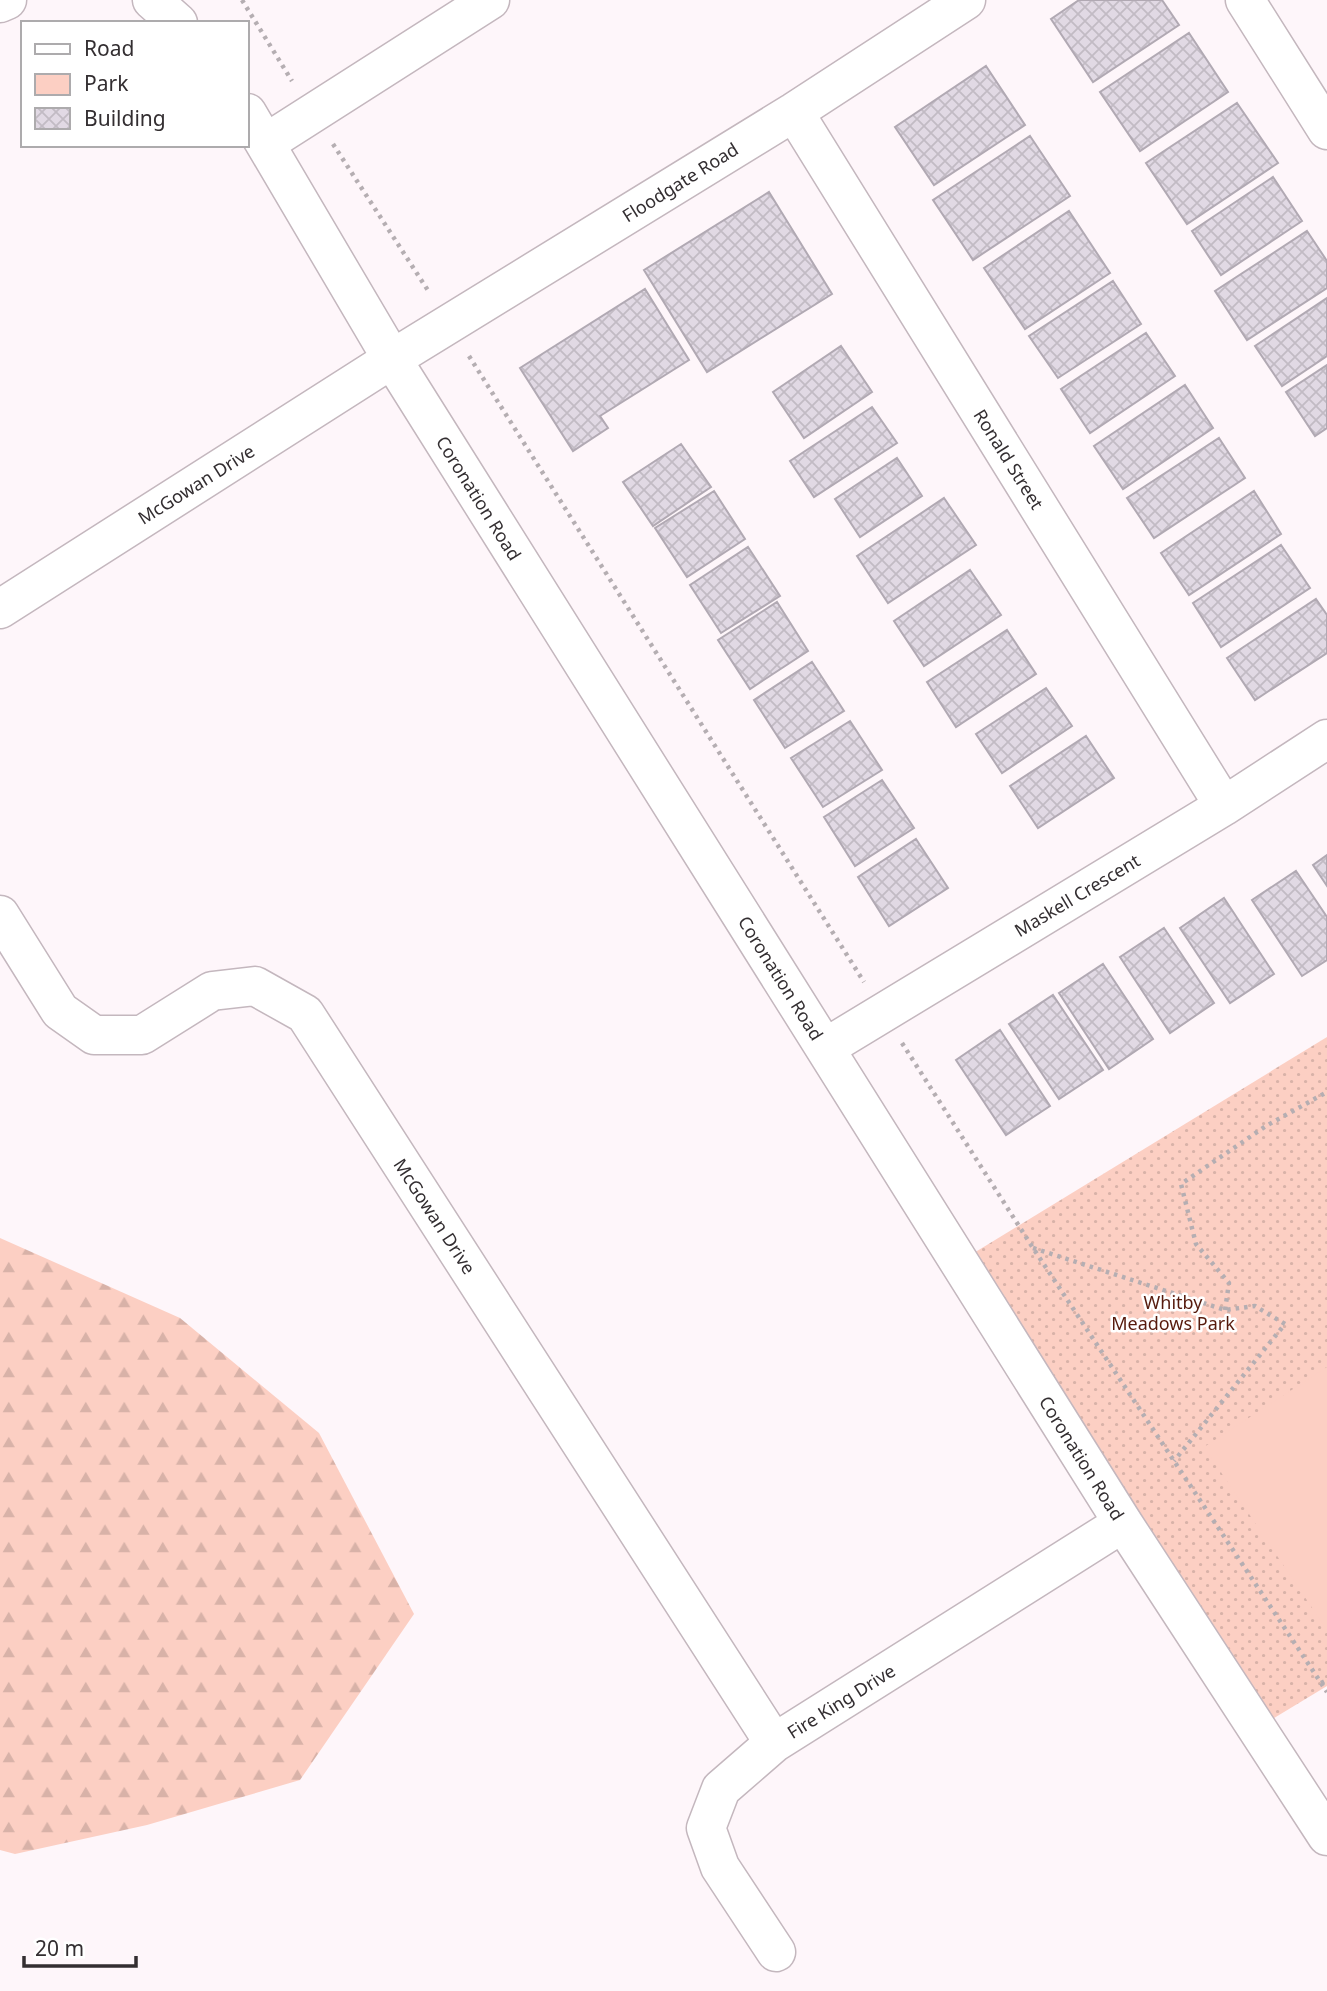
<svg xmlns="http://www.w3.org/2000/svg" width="1327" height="1991" viewBox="0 0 1327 1991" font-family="'Noto Sans',sans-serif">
  <defs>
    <pattern id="green-dots" width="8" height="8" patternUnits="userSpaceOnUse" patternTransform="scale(1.75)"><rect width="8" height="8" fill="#fccfc3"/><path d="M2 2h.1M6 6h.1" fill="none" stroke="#d8b2a8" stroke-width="1.8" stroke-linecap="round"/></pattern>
    <pattern id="forest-firs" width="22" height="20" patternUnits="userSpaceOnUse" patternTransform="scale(1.75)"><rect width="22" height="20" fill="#fccfc3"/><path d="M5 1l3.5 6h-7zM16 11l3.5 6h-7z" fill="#d8b2a8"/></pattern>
    <pattern id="building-cross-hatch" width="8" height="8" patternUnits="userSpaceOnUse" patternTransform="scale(1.75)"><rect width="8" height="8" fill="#e1d9e4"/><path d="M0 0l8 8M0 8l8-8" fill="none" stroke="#c2bbc4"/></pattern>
  </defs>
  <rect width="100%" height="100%" fill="#fef6fa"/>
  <!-- green -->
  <path fill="url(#green-dots)" d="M1327 1037V1686L1256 1729 959 1262Z"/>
  <!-- forest -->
  <path fill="url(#forest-firs)" d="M0 1238 180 1318 319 1433 414 1614 300 1780 147 1825 15 1854 0 1850Z"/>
  <!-- pitch -->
  <path fill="#fccfc3" d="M1327 1367V1630L1204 1447Z"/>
  <!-- building -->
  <path fill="url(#building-cross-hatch)" stroke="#b1a9b3" stroke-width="2" d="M1079 0H1162L1179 25 1093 82 1051 19Z
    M1189 33 1228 92 1140 151 1100 92Z
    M986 66 1025 125 934 185 895 127Z
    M1237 103 1278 163 1187 224 1146 163Z
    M1030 136 1070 196 973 260 933 200Z
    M1273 177 1302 221 1221 275 1192 231Z
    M769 192 832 294 707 372 644 270Z
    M1069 211 1110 273 1025 329 984 268Z
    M1307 231 1327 261V288L1247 340 1215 291Z
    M1113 281 1141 324 1058 378 1029 336Z
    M645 289 689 360 600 416 608 428 573 451 520 368Z
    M1327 298V356L1282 386 1255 346Z
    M1146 333 1175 376 1090 433 1061 389Z
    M841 346 872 392 804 438 773 392Z
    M1327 365V428L1315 436 1286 392Z
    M1185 385 1213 428 1123 489 1094 446Z
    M872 407 897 443 814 497 790 461Z
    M1219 438 1245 478 1154 538 1127 498Z
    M681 444 711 487 653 526 623 482Z
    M897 458 922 496 860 537 835 499Z
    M714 491 745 539 687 577 655 528Z
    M1254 491 1281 534 1189 595 1161 553Z
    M944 498 976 545 888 603 857 556Z
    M1281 545 1310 588 1221 647 1193 603Z
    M748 547 780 596 721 633 690 585Z
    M970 570 1001 615 924 666 894 621Z
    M1316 599 1327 615V653L1255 700 1227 658Z
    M777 602 808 651 750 689 718 640Z
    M1007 630 1036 674 956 727 927 682Z
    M812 662 844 711 785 748 754 700Z
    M1046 688 1072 726 1002 773 976 734Z
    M850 721 882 770 823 807 791 758Z
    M1086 736 1114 778 1038 828 1010 786Z
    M882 780 914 828 855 866 824 817Z
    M916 839 948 888 889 926 858 877Z
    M1327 855V886L1313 865Z
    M1296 871 1327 917V960L1302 976 1252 900Z
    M1224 898 1274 974 1230 1003 1180 928Z
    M1164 928 1214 1003 1170 1033 1120 957Z
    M1103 964 1153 1039 1109 1069 1059 993Z
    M1053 995 1103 1070 1059 1099 1009 1024Z
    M1000 1030 1050 1106 1006 1135 956 1060Z"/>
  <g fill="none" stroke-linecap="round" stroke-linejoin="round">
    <!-- minor casing -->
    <g stroke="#c4b7be" stroke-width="41">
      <path id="minor" d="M152 0 178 23
        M1245 0 1327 130
        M0 3 7 0
        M794 112 1224 806
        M247 113 392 359 1123 1523 1327 1836
        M266 143 490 0
        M0 609 392 359 794 112 966 0
        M0 915 60 1011 94 1035H142L212 991 255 986 305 1014 774 1743
        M825 1048 1224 806 1327 739
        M776 1952 720 1867 706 1828 721 1789 774 1743 1123 1523"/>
    </g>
    <!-- path -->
    <path stroke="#b5aeb2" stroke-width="4.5" stroke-dasharray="3.5 5" stroke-linecap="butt" d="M242 0 292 81
      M333 144 429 292
      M469 356 864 982
      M902 1043 1033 1248 1327 1692
      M1033 1248 1225 1310 1255 1306 1285 1324 1174 1461
      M1225 1310 1229 1283 1196 1244 1181 1184 1266 1126 1327 1092
      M1321 1683 1327 1680"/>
    <!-- minor -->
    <use href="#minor" stroke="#fff" stroke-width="38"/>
  </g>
  <g text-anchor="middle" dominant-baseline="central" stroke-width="5" stroke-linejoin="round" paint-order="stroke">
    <!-- street labels -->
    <g font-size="18" fill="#332e31" stroke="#fff">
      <text transform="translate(680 182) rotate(-32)">Floodgate Road</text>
      <text transform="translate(1009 459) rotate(58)">Ronald Street</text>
      <text transform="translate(196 484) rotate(-32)">McGowan Drive</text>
      <text transform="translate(479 498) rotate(58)">Coronation Road</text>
      <text transform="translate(1077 895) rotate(-31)">Maskell Crescent</text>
      <text transform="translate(781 978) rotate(58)">Coronation Road</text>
      <text transform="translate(435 1216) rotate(57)">McGowan Drive</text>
      <text transform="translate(1082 1458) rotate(58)">Coronation Road</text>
      <text transform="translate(841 1701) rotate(-32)">Fire King Drive</text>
    </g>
    <!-- park labels -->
    <g font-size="18" fill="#571b0d" stroke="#fff">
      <text x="1173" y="1302">Whitby<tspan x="1173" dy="21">Meadows Park</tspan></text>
    </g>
  </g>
  <!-- legend -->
  <rect x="21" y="21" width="228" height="126" fill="#ffffff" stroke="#adabad" stroke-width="2"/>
  <rect x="35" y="44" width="35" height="10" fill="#ffffff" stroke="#adabad" stroke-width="2"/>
  <text x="84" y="56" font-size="21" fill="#332e31">Road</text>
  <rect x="35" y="74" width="35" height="21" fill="#fccfc3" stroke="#adabad" stroke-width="2"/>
  <text x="84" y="91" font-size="21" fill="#332e31">Park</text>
  <rect x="35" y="108" width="35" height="21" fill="url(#building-cross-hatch)" stroke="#adabad" stroke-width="2"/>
  <text x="84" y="126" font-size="21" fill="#332e31">Building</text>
  <!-- scale -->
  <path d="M24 1956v10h112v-10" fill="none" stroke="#332e31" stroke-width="3.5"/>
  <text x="35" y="1956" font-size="21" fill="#332e31" stroke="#ffffff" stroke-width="5" paint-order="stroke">20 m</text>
</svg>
